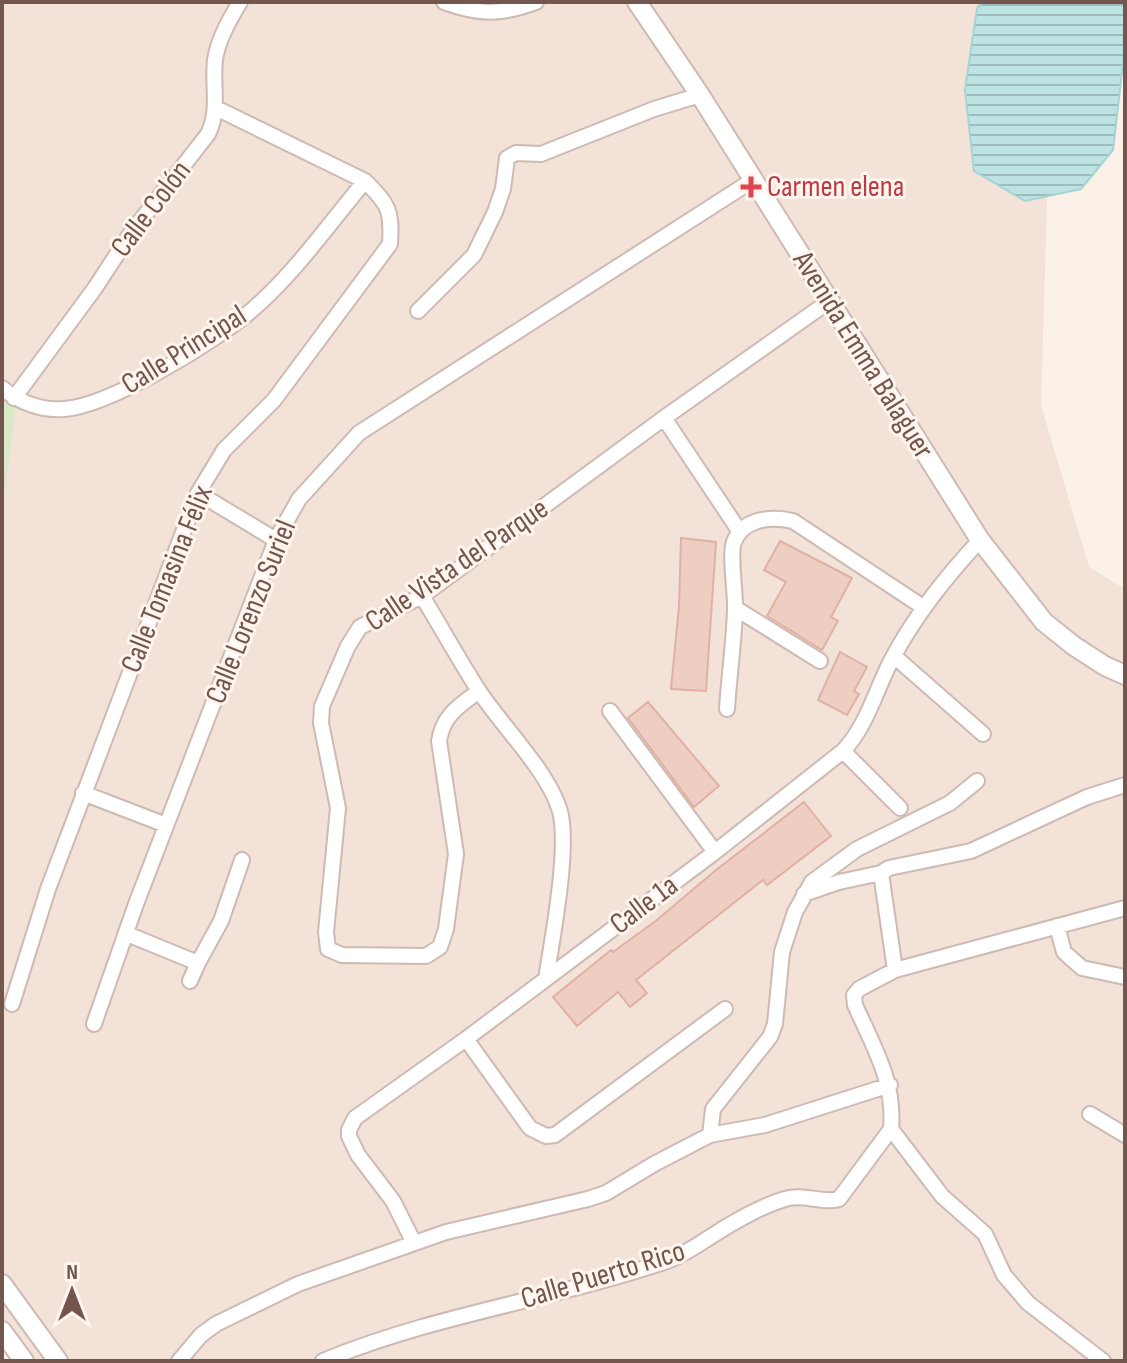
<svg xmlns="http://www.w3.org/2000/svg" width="1127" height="1363" viewBox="0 0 1127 1363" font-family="'Sofia Sans Condensed',sans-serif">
  <defs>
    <pattern id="water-rules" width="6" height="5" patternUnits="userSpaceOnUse" patternTransform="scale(2)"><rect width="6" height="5" fill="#bee3e3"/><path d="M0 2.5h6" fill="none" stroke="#9fbbba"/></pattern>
  </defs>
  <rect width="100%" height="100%" fill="#fbf1e8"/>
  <!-- residential -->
  <path fill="#f2e2d7" d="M2 2H1053L1041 405 1089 567 1125 589V1361H24L2 1348Z"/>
  <!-- green -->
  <path fill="#d9e8c7" d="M17 396 2 511V397Z"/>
  <!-- water -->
  <path fill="url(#water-rules)" stroke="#a5d4d4" stroke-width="2" d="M983 2H1125V46L1113 150 1081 189 1025 201 974 171 965 90 977 8Z"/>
  <!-- building -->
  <path fill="#eecdc2" stroke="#e0b1a3" stroke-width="2" d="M681 538 716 542 706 691 671 689 679 606Z
    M780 541 852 578 831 617 838 621 822 650 767 616 786 582 764 570Z
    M840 652 867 667 854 691 859 694 847 715 818 700Z
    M648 702 719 786 694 807 628 718Z
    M804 802 831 836 767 885 763 880 636 980 647 993 630 1007 618 992 577 1026 553 997 611 950 613 952 657 920 716 870Z"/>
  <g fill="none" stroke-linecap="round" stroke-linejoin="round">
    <!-- minor casing -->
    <g stroke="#cebab2" stroke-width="18">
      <path id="minor" d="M444 2C479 15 501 15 536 2
        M418 311 474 255 495 212 503 189 507 158 516 153 541 154 654 109 700 95
        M2 388C19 402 41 411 64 409 110 406 216 341 252 310 295 273 329 224 365 181
        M14 398 95 288 131 233 208 134C220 110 212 86 215 60 218 39 230 19 240 2
        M664 418 740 532
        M198 493 276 540
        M422 596C441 627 459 660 479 691 502 726 546 769 559 808 571 842 552 940 546 979
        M735 608 820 661
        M894 656 983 734
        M479 691C459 706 443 715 439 741L456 854 446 929 440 947 426 956 342 955 328 949 326 932 338 808 321 723 322 706 348 646 360 627 422 596 664 418 828 302
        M727 709C729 676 734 643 735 610 736 594 729 554 734 542 743 518 772 516 793 521L923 607
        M610 711 715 852
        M843 751 900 808
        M83 793 166 825
        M804 894 839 882 881 873
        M1057 926 1064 952 1082 968 1125 977
        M127 934 198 963 221 921 242 860
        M895 970 881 873 889 868 971 851 1087 797 1125 785
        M190 981 198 963
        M12 1004 48 889 198 493 224 450 274 400 390 244C392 210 389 205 365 181L216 108
        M94 1024 136 904 276 540 299 499 359 433 753 180
        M466 1039 530 1128 546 1136 555 1135 725 1009
        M1090 1114 1125 1135
        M891 1129C895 1081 874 1048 855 1005L854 995 859 989 895 970 1125 908
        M891 1129 942 1196 985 1234 1004 1275 1028 1303 1103 1361
        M710 1135 713 1109 770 1037 775 1024 782 952 795 912 812 882 857 849 950 803 977 781
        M414 1243 393 1201 358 1155 349 1136V1130L355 1118 466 1039 715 852 843 751C867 726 876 689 892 659 916 614 946 577 980 540
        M179 1361 201 1335 216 1324 298 1284 446 1232 588 1199 606 1193 654 1164 710 1135 765 1125 890 1085
        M323 1361C433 1315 555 1299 667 1261 684 1255 700 1243 715 1234 733 1222 764 1205 785 1199 804 1193 822 1204 839 1199L891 1129"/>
    </g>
    <!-- tertiary casing -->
    <g stroke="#cebab2" stroke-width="22">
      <path id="tertiary" d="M637 2 700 95 980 540 1044 622 1074 646 1105 666 1125 675
        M2 1284 58 1361
        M2 1331 24 1361"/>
    </g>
    <!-- minor -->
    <use href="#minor" stroke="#fff" stroke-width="14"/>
    <!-- tertiary -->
    <use href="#tertiary" stroke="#fff" stroke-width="18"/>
  </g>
  <!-- markers -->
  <path fill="#e0444e" stroke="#fef5ee" stroke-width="3" d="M747 175h8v8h8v8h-8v8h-8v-8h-8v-8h8z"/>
  <g text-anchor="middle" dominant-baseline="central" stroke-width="6" stroke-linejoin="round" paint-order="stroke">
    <!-- health labels -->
    <g font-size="30" fill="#be3a42" stroke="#fef5ee" text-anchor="start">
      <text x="767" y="187">Carmen elena</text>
    </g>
    <!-- street labels -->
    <g font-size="30" fill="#73564e" stroke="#fef5ee">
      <text transform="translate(151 209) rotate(-53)">Calle Colón</text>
      <text transform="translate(184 350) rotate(-32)">Calle Principal</text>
      <text transform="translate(863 355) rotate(58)">Avenida Emma Balaguer</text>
      <text transform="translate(457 565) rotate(-34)">Calle Vista del Parque</text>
      <text transform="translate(167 579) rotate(-68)">Calle Tomasina Félix</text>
      <text transform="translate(251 612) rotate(-68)">Calle Lorenzo Suriel</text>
      <text transform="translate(644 905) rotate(-37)">Calle 1a</text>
      <text transform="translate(603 1275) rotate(-17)">Calle Puerto Rico</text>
    </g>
  </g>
  <!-- border -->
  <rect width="1127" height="1363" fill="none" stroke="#73564e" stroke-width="8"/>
  <!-- north arrow -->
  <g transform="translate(72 1291)" stroke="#fef5ee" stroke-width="6" paint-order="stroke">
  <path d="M0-6L14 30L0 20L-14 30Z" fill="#73564e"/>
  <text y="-12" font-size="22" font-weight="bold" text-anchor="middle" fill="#73564e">N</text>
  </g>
</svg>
